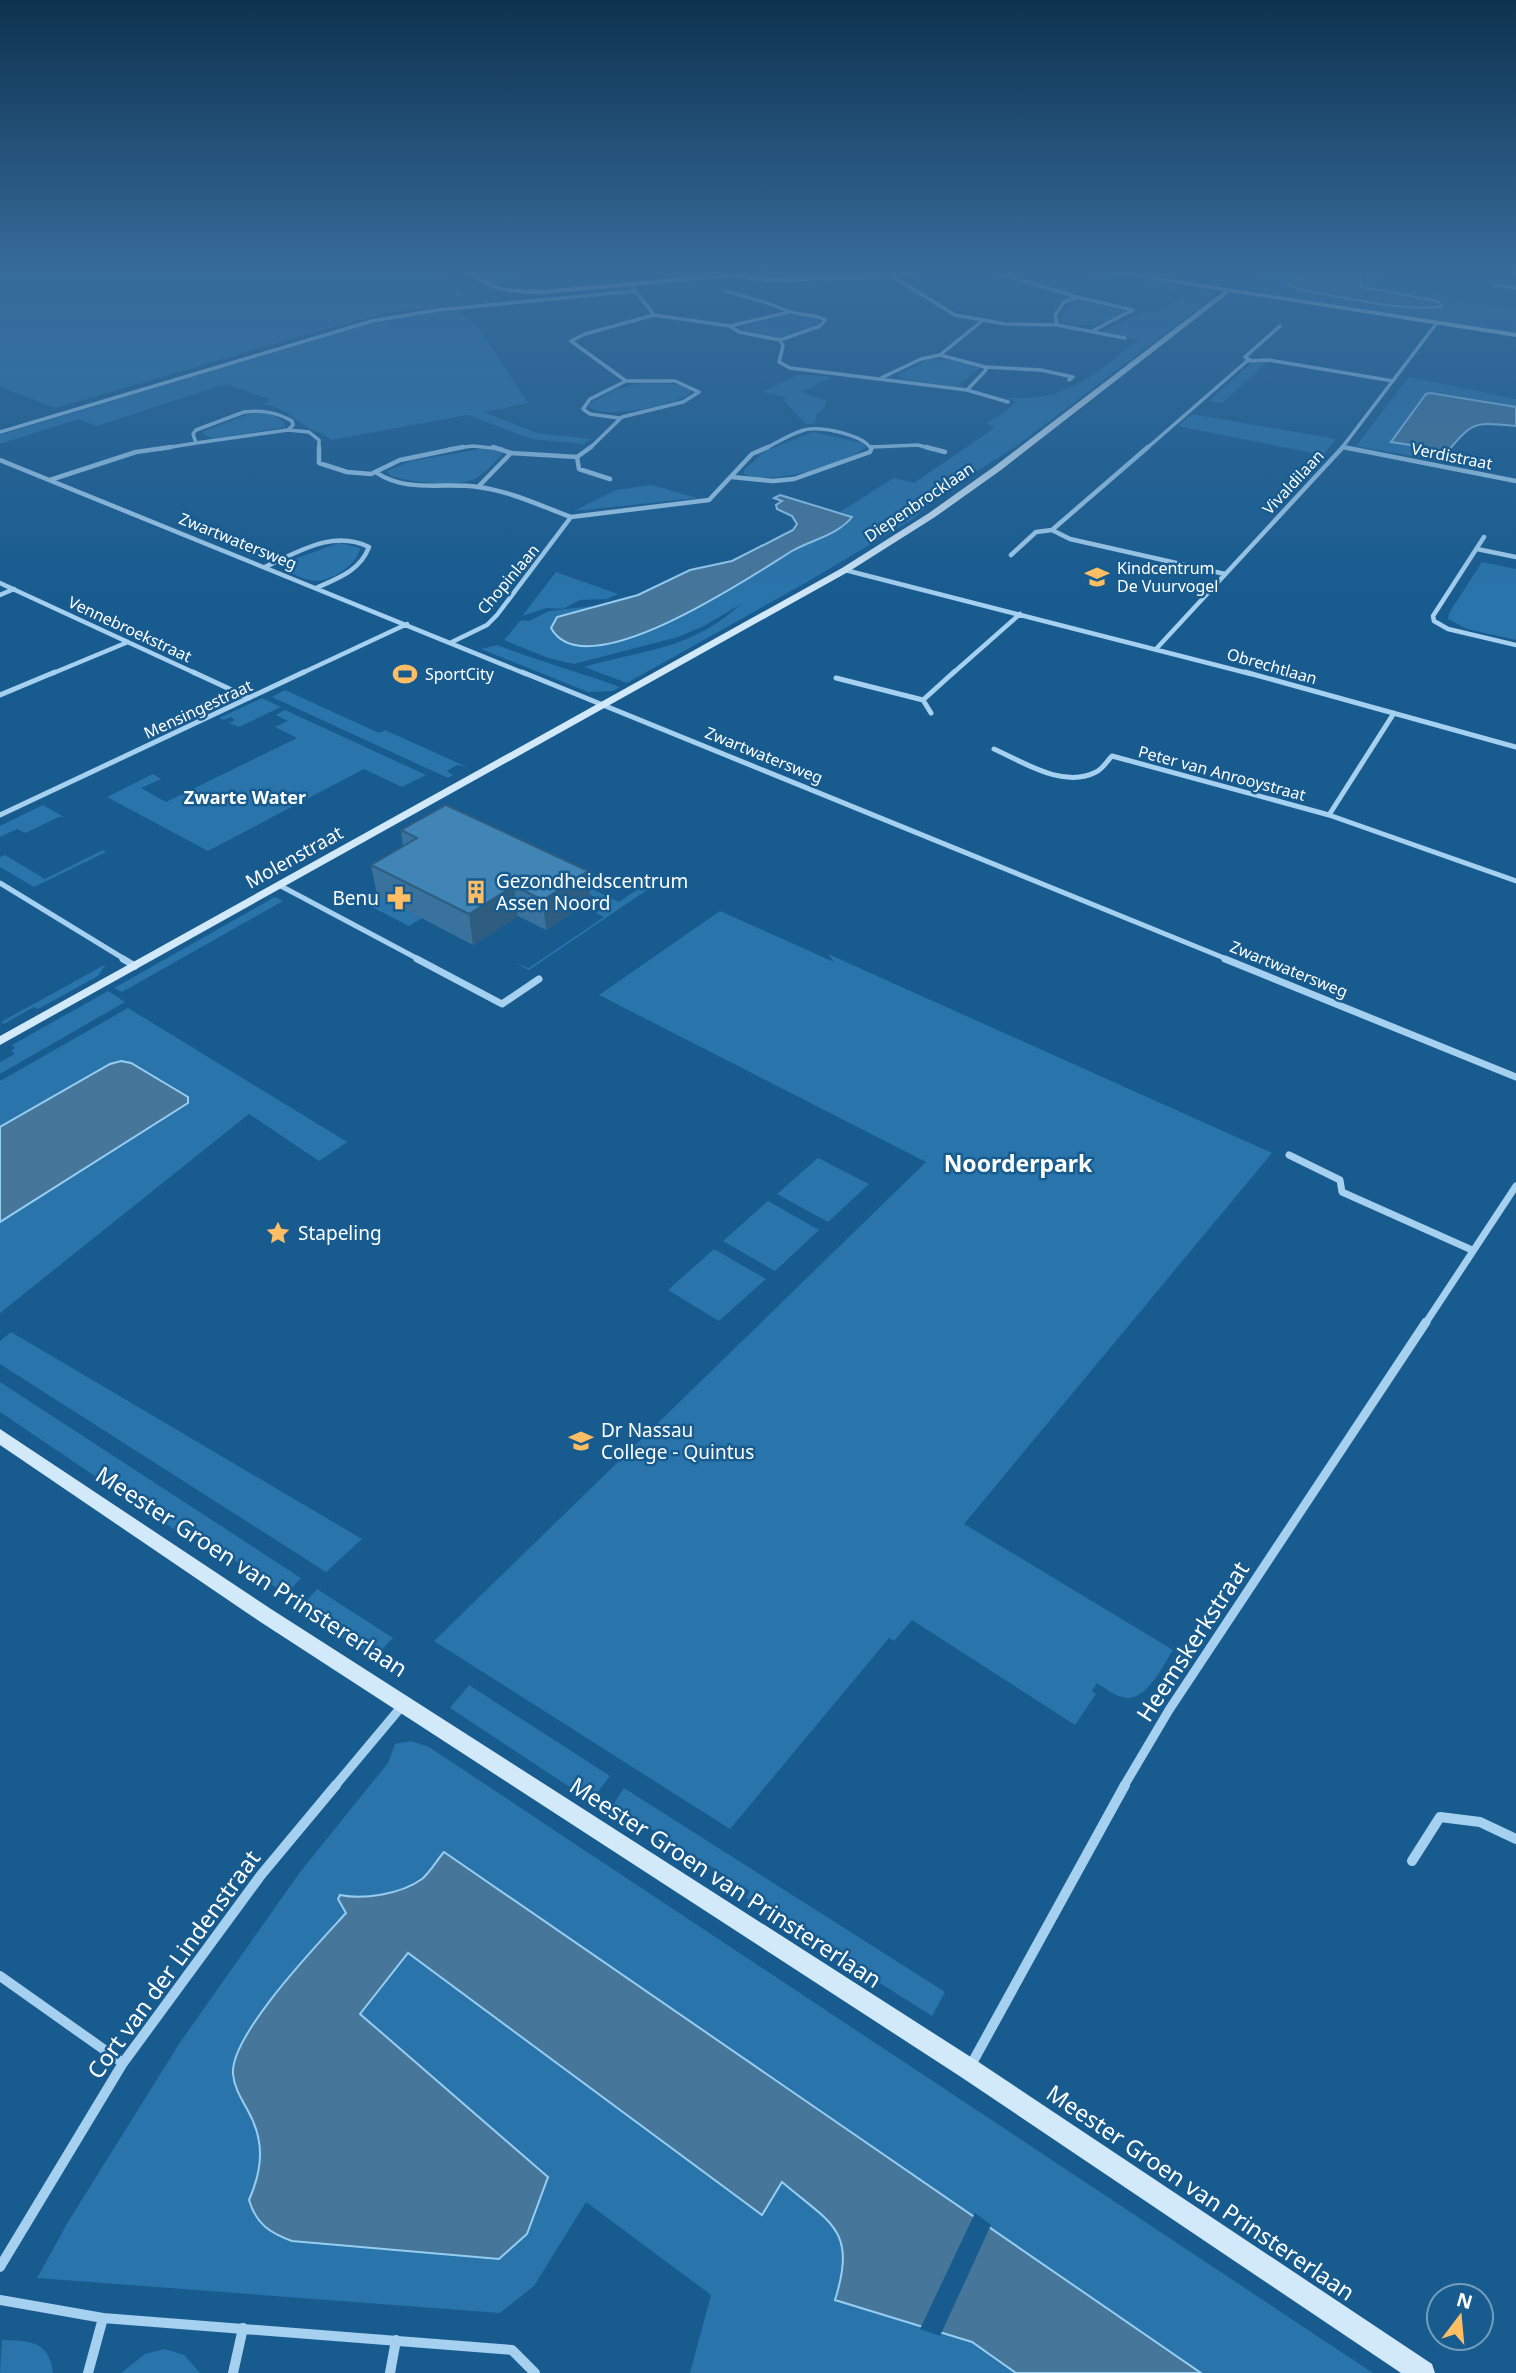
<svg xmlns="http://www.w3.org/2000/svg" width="1516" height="2373" viewBox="0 0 1516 2373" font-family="'Noto Sans',sans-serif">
  <rect width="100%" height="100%" fill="#185b8f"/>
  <!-- green -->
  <path fill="#2874ab" d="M0 271H442L473 303 392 312 332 327 56 408 0 387Z
    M481 271 545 282 558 288C534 293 498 290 481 271Z
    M1074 271H1092L1196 288 1208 291 1215 296 1015 447 941 494 913 519 807 582 627 683 584 667C645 649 691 650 741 604L704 626 678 637 574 664 548 658 504 640 521 620 529 621 549 611 602 605 557 617 551 628 599 645 630 638 706 604 796 549 845 526 847 514 840 512 894 478 914 483 993 429 994 426 986 424 1016 403 1006 397C1066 404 1094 374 1138 340L1104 331 1142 312 1162 310 1188 292Z
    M1263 271H1312L1292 280 1442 304 1431 299 1361 287 1360 271H1378L1374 285 1461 297 1460 301 1516 308V333L1242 291Z
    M1078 299 1129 309C1109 324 1084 331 1060 320L1072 301Z
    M455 309 477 325 528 403 484 412 537 433 591 439 584 444 531 439 468 415 331 440C324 433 315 432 307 427 288 416 288 408 263 405L270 399 226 384 96 426 78 419 0 444V435L361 325Z
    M794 314 817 318 818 323 778 338 741 329 743 326Z
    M929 359H946L980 368 957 387 904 379 897 375Z
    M1252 362H1267L1222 403 1209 401Z
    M800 374 832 377 802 392 826 401 825 407 816 415 815 424H806L783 400 786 397 762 392Z
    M1409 377 1516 399V407L1430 393 1391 442 1444 451 1447 462 1356 446Z
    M641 383 675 384 693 390C683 405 603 420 589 407L590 403 614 390Z
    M260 413 273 414 284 422 285 427 217 438 208 437 202 432 246 415Z
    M1192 414 1336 439 1323 455 1178 426Z
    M813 432 862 443 866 447C845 465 770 486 744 474V470L765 451Z
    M481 449 497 450 502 454C495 462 487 471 478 477 460 489 411 482 391 476L387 471 411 461Z
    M652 485 697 498 574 511 616 490Z
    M339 543 360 548C357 565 334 579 317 581 307 581 294 574 285 571L284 564 289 561Z
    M1482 562 1516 569V640L1467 629 1448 619 1449 613Z
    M556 572 618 594 607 599 580 600 563 609 547 608 522 616Z
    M497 645C538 661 579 672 620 687L613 691 588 692 481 649Z
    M285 690 379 733 385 730 467 767 457 765 447 771 453 775 448 778 272 697Z
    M262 698 281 707 239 727 229 723 235 720 231 717 224 720 219 718Z
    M285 710 426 775 402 787 364 769 208 851 107 797 153 774 161 779 141 788 166 802 297 738 275 727 288 721 276 715Z
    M43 805 64 817H59L25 833 17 829 0 837V826Z
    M103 850 106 852 34 887 0 867V857L5 855 45 879Z
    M390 883 422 918 409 926 360 901Z
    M644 885 650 888 529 970 515 963 529 968 604 917 596 913 609 904 580 890 586 886 619 902Z
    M275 897 283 901 122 992 114 988Z
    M720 911 834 962 828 954 1272 1153 964 1524 1173 1650C1163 1665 1145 1705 1122 1697 1113 1695 1105 1688 1097 1683L1092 1691 1096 1694 1075 1725 912 1620 894 1641 889 1638 730 1829 434 1641 926 1162 599 995Z
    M106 964 98 976 38 1009 34 1007 4 1024 1 1022Z
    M108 991 125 1002 0 1074V1062L15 1054 11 1051 15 1048 12 1045Z
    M128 1008 347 1142 319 1161 249 1114 0 1313V1222L188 1103 187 1097 131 1063 110 1064 0 1127V1081Z
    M818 1158 869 1184 828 1222 777 1194Z
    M768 1201 819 1230 775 1271 723 1241Z
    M714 1249 766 1279 719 1321 668 1290Z
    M11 1332 362 1539 326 1572 0 1364V1341Z
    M0 1382 301 1578 286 1594 181 1525 175 1530 0 1412Z
    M317 1589 393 1638 373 1658 299 1609Z
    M469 1685 610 1776 591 1801 450 1708Z
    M411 1741 429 1747 1373 2373H1201L444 1852C437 1860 430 1872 422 1879 401 1894 364 1900 340 1895L338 1899 346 1913 270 2001 237 2090C260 2132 269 2154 249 2200 256 2224 270 2233 292 2241L499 2259 548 2177 360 2014 407 1953 761 2215 781 2182C804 2201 845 2223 844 2256 844 2272 839 2285 835 2300L972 2342 1016 2373H690L711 2295 586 2202 534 2286 500 2313 37 2278 68 2222 179 2044 300 1872 388 1763 395 1744Z
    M624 1788 945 1992 932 2016 746 1898 750 1891 613 1805Z
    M2 2340C30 2341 49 2340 53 2373H0Z
    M165 2349 184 2355 200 2373H121L145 2354Z"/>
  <!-- water -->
  <path fill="#47769b" stroke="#97cdf1" stroke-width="2" d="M1312 271H1360L1361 287 1438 301 1442 306C1408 313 1334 296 1298 289L1288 284Z
    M1430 393 1516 407V426C1475 423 1475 419 1448 451L1391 442 1426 394Z
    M780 495 852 517C838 535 811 540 792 551 753 575 585 690 551 628L557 617 638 595 690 570 732 561 793 530 797 524 792 516 777 509 776 505 782 501 774 498Z
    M121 1061 131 1063 188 1097V1103L0 1222V1127L110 1064Z
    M444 1852 1201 2373H1016L972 2342 835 2300C857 2229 831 2224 782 2182L762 2215 408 1953 360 2014 548 2177 527 2234 499 2259 292 2241C270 2233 256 2224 249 2200 263 2168 265 2140 247 2109 241 2098 234 2087 233 2074 230 2035 318 1944 346 1913L338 1899 340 1895C364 1900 401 1894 422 1879 430 1872 437 1860 444 1852Z"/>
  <!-- pier -->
  <path fill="#185b8f" d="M975 2213 991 2225 940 2336 920 2329Z"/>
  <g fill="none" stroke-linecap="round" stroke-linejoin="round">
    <!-- street-far5 -->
    <path stroke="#a5d0ef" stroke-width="3.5" d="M1513 271H1516
      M1001 274 1077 297 1133 310 1094 330
      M890 275 955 315 1005 324 1057 325
      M1495 285 1516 288
      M633 288 654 315 730 326 739 332 780 340 783 346 779 362 790 368 967 390 1008 402
      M725 291C747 297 768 302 788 311 800 316 813 313 825 320L820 326 780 340
      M1075 298 1064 302 1055 315 1057 325 1125 338
      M730 326 790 312
      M940 355 985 367 986 370 967 390
      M1250 360 1245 357 1280 326
      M985 367 1041 370 1073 377 1069 380
      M881 378 921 359 940 355 982 321
      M244 412C262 410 276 412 292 421L293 425 288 430 196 443 193 434 196 430Z
      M619 418 590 414 583 409 590 399 626 381 571 341 585 334 654 315
      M288 430 309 432 319 440V449
      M0 432 372 321 437 310 635 291
      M872 447 918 445 932 449
      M1343 447 1352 449
      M159 449 196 443
      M449 449 473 446 502 449
      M589 449 622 417 683 402 699 392 675 381H626
      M764 449C777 443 796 430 810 429 826 428 864 435 871 449
      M1146 449 1247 361 1269 360 1393 381
      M1341 449 1436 324"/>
    <!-- street-far4 -->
    <path stroke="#a5d0ef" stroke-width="4.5" d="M319 447V463L347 472 371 474 400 460 463 447
      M926 447 945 452
      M1148 447 1052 530 1070 539 1225 574
      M1343 447 1516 481
      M511 453 577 457 579 469 610 479
      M577 457 591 447
      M0 460 526 674
      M377 473C407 493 444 482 478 487 510 491 541 506 571 517L497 615 487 625 452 642
      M732 477 773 481 794 479 870 452 872 447
      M50 480 136 452 171 447
      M478 487 511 453 493 447
      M571 517 709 500 752 454 768 447
      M1484 537 1433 616 1434 621 1448 629 1516 645
      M1477 549 1516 557
      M1011 555 1036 532 1052 530
      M265 567C298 552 333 529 369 547 360 571 338 578 316 588
      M845 570 1251 674
      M0 583 197 674
      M0 595 14 589
      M1157 648 1343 447
      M51 674 128 642
      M300 674 407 624
      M952 674 1020 614"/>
    <!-- street-far3 -->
    <path stroke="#a5d0ef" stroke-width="5" d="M193 672 249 698
      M522 672 1229 960
      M1245 672 1516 747
      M836 678 923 700 931 713
      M0 695 55 672
      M923 700 954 672
      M994 749C1023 762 1064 789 1096 772 1103 769 1107 761 1112 756L1329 815 1516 881
      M0 815 304 672
      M1329 815 1394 713
      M0 883 126 960
      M279 885 420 960"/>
    <!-- street-far2 -->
    <path stroke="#a5d0ef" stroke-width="7" d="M123 959 135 966
      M417 959 502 1004 539 979
      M1225 959 1516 1077
      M1289 1155 1340 1180 1342 1192 1472 1250
      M1425 1324 1516 1186"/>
    <!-- street-far1 -->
    <path stroke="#a5d0ef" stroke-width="9" d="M335 1786 402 1706
      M1124 1786 1169 1710 1426 1322"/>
    <!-- street -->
    <path stroke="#a5d0ef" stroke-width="10" d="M1412 1861 1440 1817 1480 1822 1516 1839
      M0 1976 123 2063
      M971 2065 1125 1785
      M0 2267 123 2063 261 1875 336 1785
      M0 2300 103 2318 512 2350 535 2373
      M88 2373 103 2318
      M233 2373 243 2328
      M390 2373 396 2340"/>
    <!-- secondary -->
    <path fill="#d2e9fa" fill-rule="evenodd" d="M466 271H472L496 286 513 289 543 290 732 273 769 278 875 275 927 271 875 279 769 282 732 277 543 294C515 294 487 292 466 271Z
      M1105 271H1116L1516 333V337L1230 292 1001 470 935 517 848 572 0 1045V1036L842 568 929 513 995 466 1224 291Z
      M0 1429 271 1609 977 2061 1432 2364 1435 2373H1401L961 2077 259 1621 0 1445Z"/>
  </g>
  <!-- wall -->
  <path fill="#38729d" d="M401 830 588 871 590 901 546 930 518 916 473 945 377 895 371 865 403 846Z"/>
  <!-- shaded-wall -->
  <path fill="#2e5d80" d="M588 871 590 901 546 930 543 900Z
    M514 886 518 916 473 945 469 914Z"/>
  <!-- building -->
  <path fill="#4185b7" stroke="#2e5d80" stroke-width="2" d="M446 805 588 871 543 900 514 886 469 914 371 865 417 838 401 830Z"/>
  <!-- sky -->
  <linearGradient id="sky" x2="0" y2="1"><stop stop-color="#0d324f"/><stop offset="0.45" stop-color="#376c9b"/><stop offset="1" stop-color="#376c9b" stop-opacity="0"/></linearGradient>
  <rect width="1516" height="603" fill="url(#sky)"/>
  <!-- icons -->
  <defs>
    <g id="school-bare" transform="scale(1.89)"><path d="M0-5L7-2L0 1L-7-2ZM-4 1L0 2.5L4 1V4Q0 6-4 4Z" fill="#ffbe63" stroke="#185b8f" stroke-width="2.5" paint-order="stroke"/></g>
    <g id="stadium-bare" transform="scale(1.89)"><path d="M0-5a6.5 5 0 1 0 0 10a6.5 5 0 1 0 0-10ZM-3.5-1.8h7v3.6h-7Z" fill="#ffbe63" stroke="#185b8f" stroke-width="2.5" paint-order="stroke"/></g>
    <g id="building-bare" transform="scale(1.89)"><path d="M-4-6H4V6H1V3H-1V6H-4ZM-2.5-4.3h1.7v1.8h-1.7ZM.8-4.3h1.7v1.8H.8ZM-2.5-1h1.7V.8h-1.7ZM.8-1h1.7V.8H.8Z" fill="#ffbe63" stroke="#185b8f" stroke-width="2.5" paint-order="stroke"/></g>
    <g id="pharmacy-bare" transform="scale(1.89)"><path d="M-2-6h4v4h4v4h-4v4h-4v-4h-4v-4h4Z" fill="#ffbe63" stroke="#185b8f" stroke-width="2.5" paint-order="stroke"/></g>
    <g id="sight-bare" transform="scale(1.89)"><path d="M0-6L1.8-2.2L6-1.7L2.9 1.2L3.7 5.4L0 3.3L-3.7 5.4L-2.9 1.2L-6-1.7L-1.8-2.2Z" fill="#ffbe63" stroke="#185b8f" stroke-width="2.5" paint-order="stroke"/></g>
  </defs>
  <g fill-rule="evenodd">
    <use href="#school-bare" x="1097" y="577"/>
    <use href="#stadium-bare" x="405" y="674"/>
    <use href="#building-bare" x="476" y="892"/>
    <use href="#pharmacy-bare" x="399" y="898"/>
    <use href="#sight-bare" x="278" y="1233"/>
    <use href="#school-bare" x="581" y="1441"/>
  </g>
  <g text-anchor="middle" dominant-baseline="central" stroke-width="5" stroke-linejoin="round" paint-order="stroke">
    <!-- far-street labels -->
    <g font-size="16" fill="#fff" stroke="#185b8f">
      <text transform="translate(1452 456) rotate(11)">Verdistraat</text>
      <text transform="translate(1293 482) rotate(-47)">Vivaldilaan</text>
      <text transform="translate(919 502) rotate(-34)">Diepenbrocklaan</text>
      <text transform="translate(238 541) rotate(22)">Zwartwatersweg</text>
      <text transform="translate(508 579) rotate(-50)">Chopinlaan</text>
      <text transform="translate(130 629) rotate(25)">Vennebroekstraat</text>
      <text transform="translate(1272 666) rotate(16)">Obrechtlaan</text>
      <text transform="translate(198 709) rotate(-25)">Mensingestraat</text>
      <text transform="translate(764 755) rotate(22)">Zwartwatersweg</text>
      <text transform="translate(1222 773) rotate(15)">Peter van Anrooystraat</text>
      <text transform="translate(1289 969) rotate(22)">Zwartwatersweg</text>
    </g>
    <!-- far-poi labels -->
    <g font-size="16" fill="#fff" stroke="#185b8f" text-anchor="start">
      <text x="1117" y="568">Kindcentrum<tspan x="1117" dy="18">De Vuurvogel</tspan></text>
      <text x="425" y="674">SportCity</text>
    </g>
    <!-- far-neighbourhood labels -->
    <g font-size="18" font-weight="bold" fill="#fff" stroke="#185b8f">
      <text x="245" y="797">Zwarte Water</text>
    </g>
    <!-- street labels -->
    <g font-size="19" fill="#fff" stroke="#185b8f">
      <text transform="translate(294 857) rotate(-29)">Molenstraat</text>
    </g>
    <!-- poi labels -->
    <g font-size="19" fill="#fff" stroke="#185b8f" text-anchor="start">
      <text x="496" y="881">Gezondheidscentrum<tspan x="496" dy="22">Assen Noord</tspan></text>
      <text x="379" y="898" text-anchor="end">Benu</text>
      <text x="298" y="1233">Stapeling</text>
      <text x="601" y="1430">Dr Nassau<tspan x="601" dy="22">College - Quintus</tspan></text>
    </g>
    <!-- quarter labels -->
    <g font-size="23" font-weight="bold" fill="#fff" stroke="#185b8f">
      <text x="1018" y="1163">Noorderpark</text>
    </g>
    <!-- near-street labels -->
    <g font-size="23" fill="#fff" stroke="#185b8f">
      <text transform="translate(252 1571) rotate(33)">Meester Groen van Prinstererlaan</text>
      <text transform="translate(1192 1641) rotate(-57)">Heemskerkstraat</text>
      <text transform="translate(726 1882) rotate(33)">Meester Groen van Prinstererlaan</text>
      <text transform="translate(173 1964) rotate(-54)">Cort van der Lindenstraat</text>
      <text transform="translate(1201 2192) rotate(34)">Meester Groen van Prinstererlaan</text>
    </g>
  </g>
  <!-- north arrow -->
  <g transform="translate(1460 2317) rotate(16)"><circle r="33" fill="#185b8f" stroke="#749dbc" stroke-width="2"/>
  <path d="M0-5L12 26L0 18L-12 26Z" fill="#ffbe63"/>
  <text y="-10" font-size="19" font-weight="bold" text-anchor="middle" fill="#ffffff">N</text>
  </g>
</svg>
